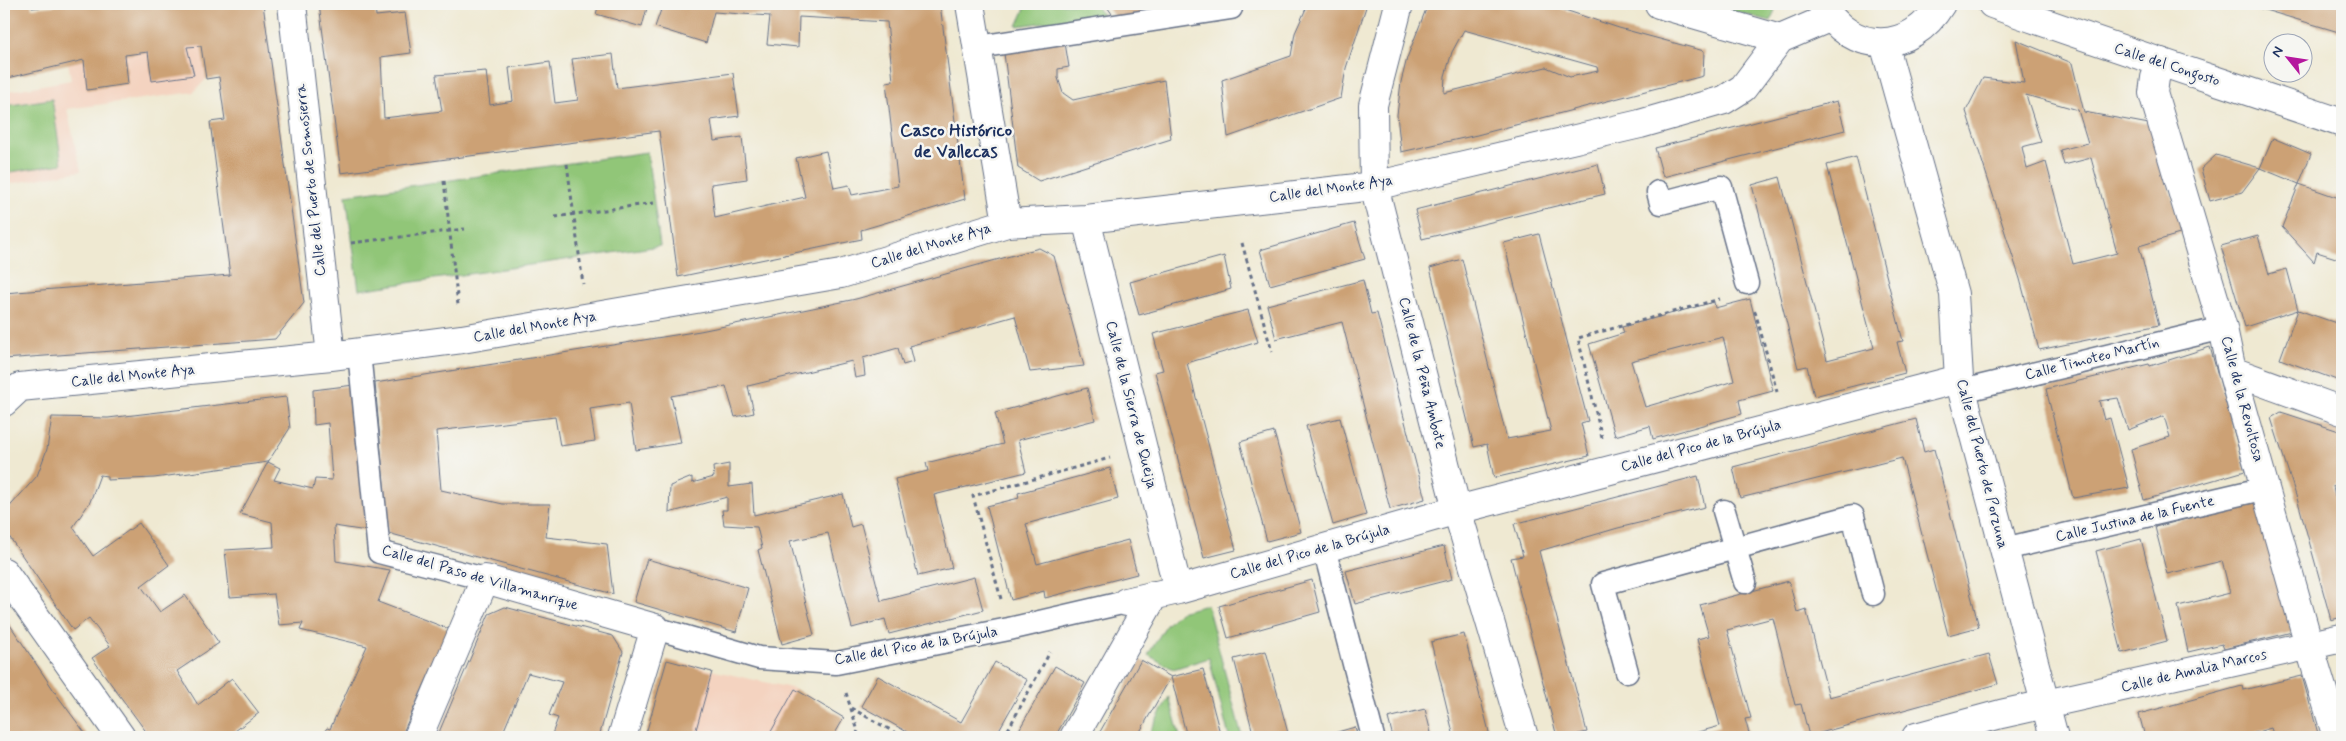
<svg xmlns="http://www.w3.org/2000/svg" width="2346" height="741" viewBox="0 0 2346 741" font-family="Mynerve,sans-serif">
  <rect width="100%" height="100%" fill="#f6f6f2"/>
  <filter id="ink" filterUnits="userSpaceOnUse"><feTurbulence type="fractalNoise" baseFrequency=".02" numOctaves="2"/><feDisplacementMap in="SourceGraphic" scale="10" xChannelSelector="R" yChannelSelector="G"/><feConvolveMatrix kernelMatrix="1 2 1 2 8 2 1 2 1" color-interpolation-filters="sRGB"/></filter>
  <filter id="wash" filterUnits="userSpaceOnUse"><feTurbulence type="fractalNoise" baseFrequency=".0096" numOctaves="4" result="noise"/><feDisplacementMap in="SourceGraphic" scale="20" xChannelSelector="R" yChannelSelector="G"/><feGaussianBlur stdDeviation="1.12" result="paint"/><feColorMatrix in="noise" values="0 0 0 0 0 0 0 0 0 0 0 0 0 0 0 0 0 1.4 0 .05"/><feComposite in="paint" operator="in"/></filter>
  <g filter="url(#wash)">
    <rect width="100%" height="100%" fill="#efe9d2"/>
    <!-- built -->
    <path fill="#f4d3c0" d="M71 4H196L206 79 194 92 67 109 81 171 4 185V92L71 80 68 62Z
      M667 660 795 689 844 718 833 737H645Z"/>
    <!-- green -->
    <path fill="#91c678" stroke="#567a6b" d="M1027 4H1095L1102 15 1017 26Z
      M1702 4H1777L1771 21Z
      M52 99 62 164 4 173V106Z
      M647 152 660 246 359 290 346 195Z
      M1207 605 1242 737H1229L1209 658 1173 669 1148 655 1166 625 1179 612Z
      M1169 697 1180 737H1147Z"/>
    <g id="blocks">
      <!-- building -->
      <path fill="#cca175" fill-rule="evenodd" d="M4 4H31L32 8 71 4H263L304 303 275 339 4 359V293L230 275 210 122 225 120 219 77 206 79 201 46 187 47 194 75 152 81 148 52 125 55 128 84 87 90 84 60 4 79Z
        M319 4H375L376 16 405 13 411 53 381 57 384 118 442 111 436 75 486 71 490 105 513 101 509 68 550 62 555 103 578 100 572 59 613 54 617 88 733 73 739 116 711 120 714 141 742 137 747 179 711 184 715 218 805 197 796 158 826 151 834 188 849 185 852 195 898 186 886 82 893 81 887 22 799 17 798 47 767 44 770 16 714 12 706 43 655 27 663 4H940L965 199 861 230 862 239 678 277 659 131 341 173Z
        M599 4H648L642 27 596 14Z
        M1105 4H1216L1117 21Z
        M1308 4H1367L1346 68 1341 98 1228 137 1222 80 1291 56 1295 33Z
        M1428 4H1547L1619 28 1704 51 1703 76 1477 135 1401 152 1397 115 1401 82 1407 58ZM1464 30 1597 67 1598 71 1570 77 1546 67 1444 93 1445 76 1452 52Z
        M2245 4H2342V33Z
        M1064 37 1069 67 1058 69V78L1063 93 1073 100 1164 80 1171 139 1039 181 1018 168 1003 45Z
        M2016 40 2072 63 2084 112 2149 124 2183 233 2139 246 2159 325 2039 350 2020 279 1966 111 1983 78 2024 83ZM2026 95 2078 110 2088 143 2060 150 2064 165 2091 158 2117 253 2073 264 2046 162 2027 169 2022 147 2041 142Z
        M1837 101 1845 130 1663 177 1655 148Z
        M2273 138 2311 154 2299 184 2260 168Z
        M2216 155 2260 168 2242 192 2210 201 2201 169Z
        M1856 157 1903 341 1897 342 1905 373 1814 396 1807 366 1798 368 1752 185 1780 177 1827 360 1874 348 1827 165Z
        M1598 164 1605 194 1422 239 1415 210Z
        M2299 184 2342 199V260L2317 252 2314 262 2282 227Z
        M1354 223 1365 259 1270 285 1260 250Z
        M1539 234 1588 421 1581 423 1589 456 1494 478 1487 444 1474 447 1430 268 1462 259 1507 439 1551 431 1504 243Z
        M2258 236 2269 274 2287 269 2298 310 2245 327 2221 246Z
        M1039 248 1054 256 1084 366 1030 372 1015 316 909 346 913 362 903 365 898 348 863 358 865 376 855 378 852 361 748 386 754 413 735 417 726 386 671 396 681 443 636 450 629 403 590 409 595 441 560 446 555 417 436 431 441 490 503 504H550L546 537 607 544 613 594 388 533 375 383 700 331 755 320 856 299Z
        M1224 256 1231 289 1139 315 1130 282Z
        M1363 280 1371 314 1377 313 1425 499 1390 509 1342 322 1276 339 1267 305Z
        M1750 299 1773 391 1739 400 1742 414 1653 439 1650 426 1615 436 1589 344 1624 333 1622 327 1714 302 1715 308ZM1723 337 1734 381 1645 407 1631 361Z
        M1248 310 1258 342 1187 363 1236 550 1204 558 1155 372 1163 370 1153 334Z
        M2298 310 2342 325V382L2280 359Z
        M2210 347 2245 471 2144 500 2131 449 2170 437 2164 416 2128 430 2118 398 2099 401 2104 420 2110 418 2129 488 2073 498 2046 389 2149 364 2150 366Z
        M354 385 367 531 334 526 336 561 390 570 378 602 449 629 401 737H320L327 728 330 729 367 646 300 630 303 623 279 625 274 594 230 597 225 550 274 547 272 522 240 514 268 462 280 468 274 480 313 489 315 479 332 480 328 423 314 425 313 390Z
        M1087 388 1095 420 1018 440 1026 472 934 495 952 568 918 576 895 479 928 471 926 463 1003 444 995 413Z
        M286 397 290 428 268 462 154 478 107 480V476L100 475 90 502 73 527 93 556 139 523 169 565 141 586 160 612 185 595 219 643 177 671 198 705 232 678 259 713 227 737H150L92 658 110 646 89 618 73 630 4 529V513L37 476 47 449 52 417 108 418Z
        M2281 412 2342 432V480L2333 486 2335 496 2341 495 2342 499V617L2331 620 2299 505 2271 418Z
        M1340 418 1366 515 1333 525 1306 426Z
        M1916 419 1924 452 1934 449 1979 627 1948 635 1902 458 1740 498 1733 467Z
        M1274 432 1301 532 1267 541 1240 442Z
        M729 464V487L752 484 754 515 843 494 851 527 861 524 881 601 974 577 983 610 889 634 885 619 852 628 828 533 790 541 814 635 782 644 758 550 762 548 757 527 724 525 722 510H727V497L669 513 670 486 692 477V483L714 477 713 467Z
        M1110 468 1118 499 1026 524 1037 564 1128 540 1137 574 1045 598 1044 591 1011 600 987 506 1019 498 1018 493Z
        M1698 476 1705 507 1618 528 1539 551 1587 732 1567 737H1557L1511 558 1523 556 1514 524Z
        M2258 501 2292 632 2224 649 2222 644 2188 652 2178 606 2230 593 2222 561 2167 574 2155 527Z
        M2141 539 2167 641 2122 653 2096 551Z
        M1444 546 1452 579 1355 604 1346 571Z
        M647 559 748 588 736 632 634 602Z
        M1312 580 1320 612 1228 638 1219 606Z
        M1789 581 1797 612 1806 609 1829 697 1989 654 1998 684 1809 736 1801 704 1795 705 1773 618 1727 630 1751 718 1745 719 1750 737H1680L1720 726 1697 639 1709 636 1700 605Z
        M505 607 613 636 623 652 599 737H551L558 718 549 715 562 682 528 673 501 737H437L489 614Z
        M4 616 59 698 88 737H4Z
        M1464 634 1488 728 1490 737H1454L1431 642Z
        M1266 651 1289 737H1254L1234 659Z
        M667 660 712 672 694 737H645Z
        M1141 660 1171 677 1137 737H1097Z
        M995 662 1027 680 995 737H916L861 706 878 676 961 722Z
        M1055 666 1085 683 1055 737H1015Z
        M1203 669 1221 737H1187L1171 677Z
        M2302 676 2319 737H2274L2271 728 2254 733 2255 737H2145L2139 714 2242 686 2243 690Z
        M795 689 844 718 833 737H768Z
        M1425 709 1432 737H1393L1388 718Z
        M1355 727 1358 737H1320Z"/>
    </g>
  </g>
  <g filter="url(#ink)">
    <use href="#blocks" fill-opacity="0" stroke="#657087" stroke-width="1"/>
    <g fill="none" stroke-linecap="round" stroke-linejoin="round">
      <!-- pedestrian casing -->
      <g stroke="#657087" stroke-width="25">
        <path id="pedestrian" d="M978 47 1231 8
          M1658 192 1661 203 1721 187 1747 283
          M359 352 379 552 485 579
          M1962 391 2223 328
          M1724 511 1745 582
          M1324 548 1373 737
          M2004 549 2266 488
          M655 628 759 658 836 663 1009 629 1126 602
          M1627 672 1603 584 1853 516 1873 594"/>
      </g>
      <!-- minor casing -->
      <g stroke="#657087" stroke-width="30">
        <path id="minor" d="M292 4 331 356
          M970 4 1007 223
          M1399 4 1373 105 1374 186 1457 510 1524 737
          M1659 4 1780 39
          M1822 4C1851 56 1911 54 1941 4
          M1884 43 1954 294 1959 379 2054 737
          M2161 62 2155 78 2153 93 2223 328 2232 371 2309 645 2337 737
          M1086 219 1178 590
          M2232 371 2342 411
          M4 402 20 387 331 356 462 339 841 274 1007 223 1086 219 1374 186 1640 124 1724 100 1743 88 1780 39 1829 18
          M4 572 121 737
          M1126 602 1178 590 1457 510 1959 379
          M418 737 485 579 655 628 622 737
          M1074 737 1154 595
          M1916 737 2001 714 2342 638"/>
      </g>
      <!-- tertiary casing -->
      <g stroke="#657087" stroke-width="30">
        <path id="tertiary" d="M1992 4C2108 46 2225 83 2342 123"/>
      </g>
      <!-- path -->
      <path stroke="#657087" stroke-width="3" stroke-dasharray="4 4" stroke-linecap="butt" d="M567 164 583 284
        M444 181 458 305
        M555 217 654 203
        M351 243 465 229
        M1242 243 1272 352
        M1755 311 1777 392
        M1602 438 1578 338 1720 299
        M1001 599 973 496 1110 458
        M846 693 858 731 855 737
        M851 708 903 737
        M1004 737 1050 652"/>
      <!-- pedestrian -->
      <use href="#pedestrian" stroke="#fff" stroke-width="22"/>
      <!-- minor -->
      <use href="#minor" stroke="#fff" stroke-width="28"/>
      <!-- tertiary -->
      <use href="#tertiary" stroke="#fff" stroke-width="28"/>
    </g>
  </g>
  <g text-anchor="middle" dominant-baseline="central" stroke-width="5" stroke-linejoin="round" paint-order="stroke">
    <!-- street labels -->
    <g font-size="15" fill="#1b2f5e" stroke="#f6f6f2">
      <text transform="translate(2167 65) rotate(18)">Calle del Congosto</text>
      <text transform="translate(311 180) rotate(-96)">Calle del Puerto de Somosierra</text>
      <text transform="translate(1331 189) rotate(-8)">Calle del Monte Aya</text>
      <text transform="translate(931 246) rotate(-17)">Calle del Monte Aya</text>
      <text transform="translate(535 327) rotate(-10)">Calle del Monte Aya</text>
      <text transform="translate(2092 359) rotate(-14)">Calle Timoteo Martín</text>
      <text transform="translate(1422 373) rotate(76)">Calle de la Peña Ambote</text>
      <text transform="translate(133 376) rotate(-6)">Calle del Monte Aya</text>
      <text transform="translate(2242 399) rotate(75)">Calle de la Revoltosa</text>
      <text transform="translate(1131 405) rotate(76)">Calle de la Sierra de Queija</text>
      <text transform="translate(1701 446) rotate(-15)">Calle del Pico de la Brújula</text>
      <text transform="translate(1982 464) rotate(76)">Calle del Puerto de Porzuna</text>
      <text transform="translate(2135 519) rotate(-13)">Calle Justina de la Fuente</text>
      <text transform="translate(1310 552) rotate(-16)">Calle del Pico de la Brújula</text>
      <text transform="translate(480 578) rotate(16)">Calle del Paso de Villamanrique</text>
      <text transform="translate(916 646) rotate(-10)">Calle del Pico de la Brújula</text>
      <text transform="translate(2194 671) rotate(-13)">Calle de Amalia Marcos</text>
    </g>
    <!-- quarter labels -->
    <g font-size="18" font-weight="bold" fill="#1b2f5e" stroke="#f6f6f2">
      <text x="956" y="131">Casco Histórico<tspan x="956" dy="21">de Vallecas</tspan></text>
    </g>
  </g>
  <!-- margin -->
  <rect width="2346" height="741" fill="none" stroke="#f6f6f2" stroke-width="20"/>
  <!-- north arrow -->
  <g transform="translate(2288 58) rotate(300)"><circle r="24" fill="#f6f6f2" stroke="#9ea6b7"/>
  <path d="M0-4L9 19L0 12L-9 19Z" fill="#b5179e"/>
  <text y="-8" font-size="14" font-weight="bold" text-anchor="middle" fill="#1b2f5e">N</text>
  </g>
</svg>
